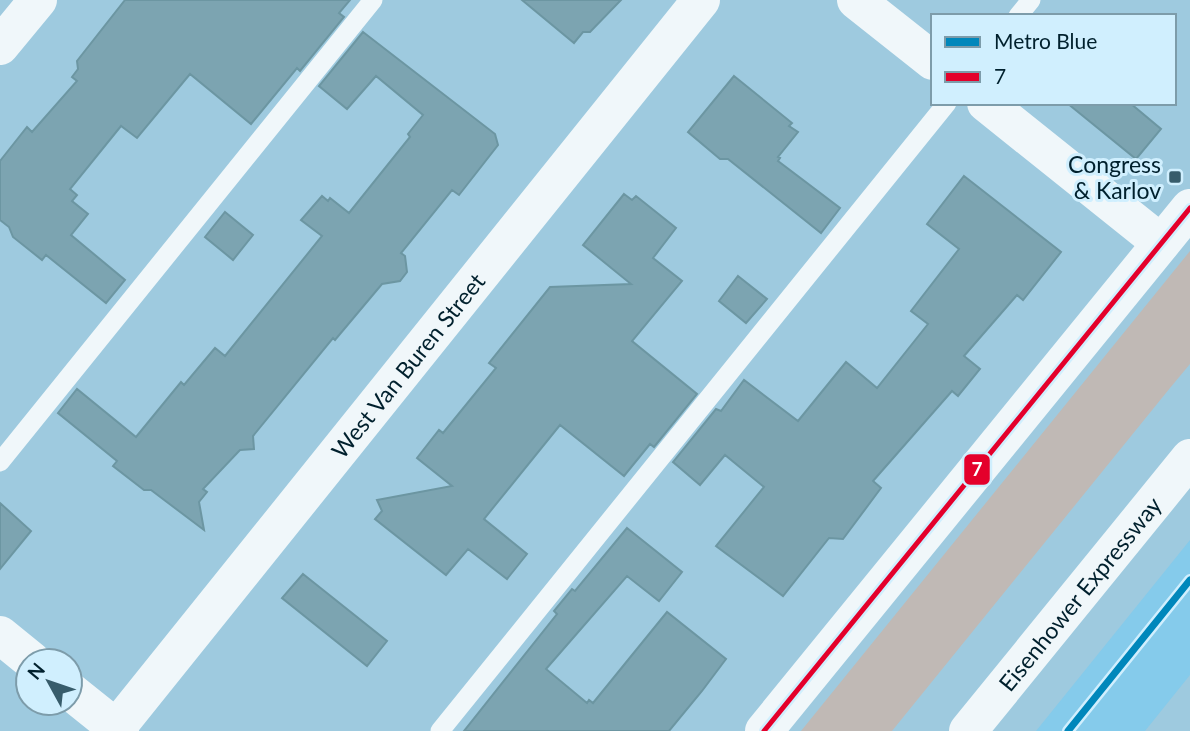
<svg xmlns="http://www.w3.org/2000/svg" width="1190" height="731" viewBox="0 0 1190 731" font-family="Lato,sans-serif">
  <rect width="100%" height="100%" fill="#9ecadf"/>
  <!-- built -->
  <path fill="#85cbeb" d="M1190 540V675L1145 731H1036Z"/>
  <!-- green -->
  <path fill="#c0b9b5" d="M1190 251V364L1170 388 892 731H801Z"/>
  <!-- building -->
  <path fill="#7ca4b1" stroke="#6c96a2" stroke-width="2" d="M125 0H350L339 13 344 17 300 71 297 68 251 124 190 74 137 138 121 126 70 189 77 195 72 201 88 214 71 235 125 280 106 303 46 255 42 260 13 237 9 227 0 220V161L27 127 32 132 77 81 72 77 78 69 77 61Z
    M522 0H621L590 32H583L574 43Z
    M363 32 495 134 498 145 459 195 452 190 401 253 405 256 407 272 400 281 382 284 335 340 333 338 253 436 254 449 240 450 203 489 207 492 199 502 204 530 151 490H144L113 466 117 461 58 413 77 389 136 437 181 382 184 385 215 348 225 356 322 236 301 220 322 196 328 201 330 198 349 213 410 137 408 134 423 115 376 76 347 109 319 86Z
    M734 76 792 123 789 126 798 132 778 157 780 158 778 161 840 208 821 233 728 159H720L688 132Z
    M1067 103H1130L1161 129 1136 159Z
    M964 176 1061 252 1023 300 1017 295 964 356 980 369 958 396 952 391 873 481 881 488 843 539 829 538 783 596 716 546 764 487 725 455 700 485 673 462 716 409 721 411 744 380 798 421 846 362 877 388 928 324 911 311 959 249 927 224Z
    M624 194 632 200 636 196 676 228 653 258 682 281 632 341 697 394 654 447 650 444 624 476 560 425 484 519 527 554 507 579 468 549 446 575 375 519 382 511 377 500 452 486 417 458 439 430 443 433 496 368 489 363 550 287 631 284 583 245Z
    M225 212 253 235 233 260 205 237Z
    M738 276 767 299 746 323 719 301Z
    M0 503 31 531 0 569Z
    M627 528 682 572 659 601 627 576 546 669 587 703 589 700 593 703 667 612 726 659 702 691 669 731H464L557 614 554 611 572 589 575 591Z
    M303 574 387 641 367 666 282 598Z"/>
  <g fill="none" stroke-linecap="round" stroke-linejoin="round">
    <!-- lane -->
    <path stroke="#f0f7fa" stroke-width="19" d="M1018 16 1031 0
      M0 462 373 0
      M440 731 947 103"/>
    <!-- street -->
    <g stroke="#f0f7fa" stroke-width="38">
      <path d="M856 0 933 61"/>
      <path d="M0 46 38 0"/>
      <path d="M986 103 1161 243"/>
      <path d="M0 635 32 661"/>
      <path d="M70 691 120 731"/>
      <path id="s1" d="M114 731 701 0"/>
    </g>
    <!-- secondary -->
    <path stroke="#f0f7fa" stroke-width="38" d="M764 731 1190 208"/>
    <!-- highway -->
    <path stroke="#f0f7fa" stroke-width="38" id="s2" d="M968 731 1190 458"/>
    <!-- bus-1 casing -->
    <g stroke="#d0effe" stroke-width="10">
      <path id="bus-1" d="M764 731 1190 208"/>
    </g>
    <!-- bus-1 -->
    <use href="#bus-1" stroke="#e4002b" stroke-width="5"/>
    <!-- metro-1 casing -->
    <g stroke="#d0effe" stroke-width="12">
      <path id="metro-1" d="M1068 731 1190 580"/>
    </g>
    <!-- metro-1 -->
    <use href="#metro-1" stroke="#0087bb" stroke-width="7"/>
  </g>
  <!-- markers -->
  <rect fill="#375c6b" stroke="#d0effe" stroke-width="2.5" x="1168" y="170" width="14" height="14" rx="3.5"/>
  <g text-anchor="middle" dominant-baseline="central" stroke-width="6" stroke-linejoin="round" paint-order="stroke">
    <!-- poi labels -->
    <g font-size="23" fill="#00202d" stroke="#d0effe" text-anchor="end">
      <text x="1161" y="164">Congress<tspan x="1161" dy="26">&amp; Karlov</tspan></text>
    </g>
    <!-- street labels -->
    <g font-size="23" fill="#00202d" stroke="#d0effe">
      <text stroke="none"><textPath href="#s1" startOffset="469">West Van Buren Street</textPath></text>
      <text stroke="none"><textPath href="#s2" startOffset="177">Eisenhower Expressway</textPath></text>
    </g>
  </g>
  <rect stroke="#d0effe" stroke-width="2.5" x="963" y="453" width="28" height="33" rx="7" fill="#e4002b"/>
  <g font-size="19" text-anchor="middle" font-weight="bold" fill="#fff">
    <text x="977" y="476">7</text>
  </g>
  <!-- legend -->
  <rect x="931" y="14" width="245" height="91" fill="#d0effe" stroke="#7d9caa" stroke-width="2"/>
  <rect x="945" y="37" width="35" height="10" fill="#0087bb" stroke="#7d9caa" stroke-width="2"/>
  <text x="994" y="49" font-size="21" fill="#00202d">Metro Blue</text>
  <rect x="945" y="72" width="35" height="10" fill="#e4002b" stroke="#7d9caa" stroke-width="2"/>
  <text x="994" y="84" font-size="21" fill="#00202d">7</text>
  <!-- north arrow -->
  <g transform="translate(49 682) rotate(310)"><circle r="33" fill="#d0effe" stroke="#7d9caa" stroke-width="2"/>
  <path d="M0-5L12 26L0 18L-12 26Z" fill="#375c6b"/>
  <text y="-10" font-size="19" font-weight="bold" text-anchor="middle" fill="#00202d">N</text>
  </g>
</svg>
